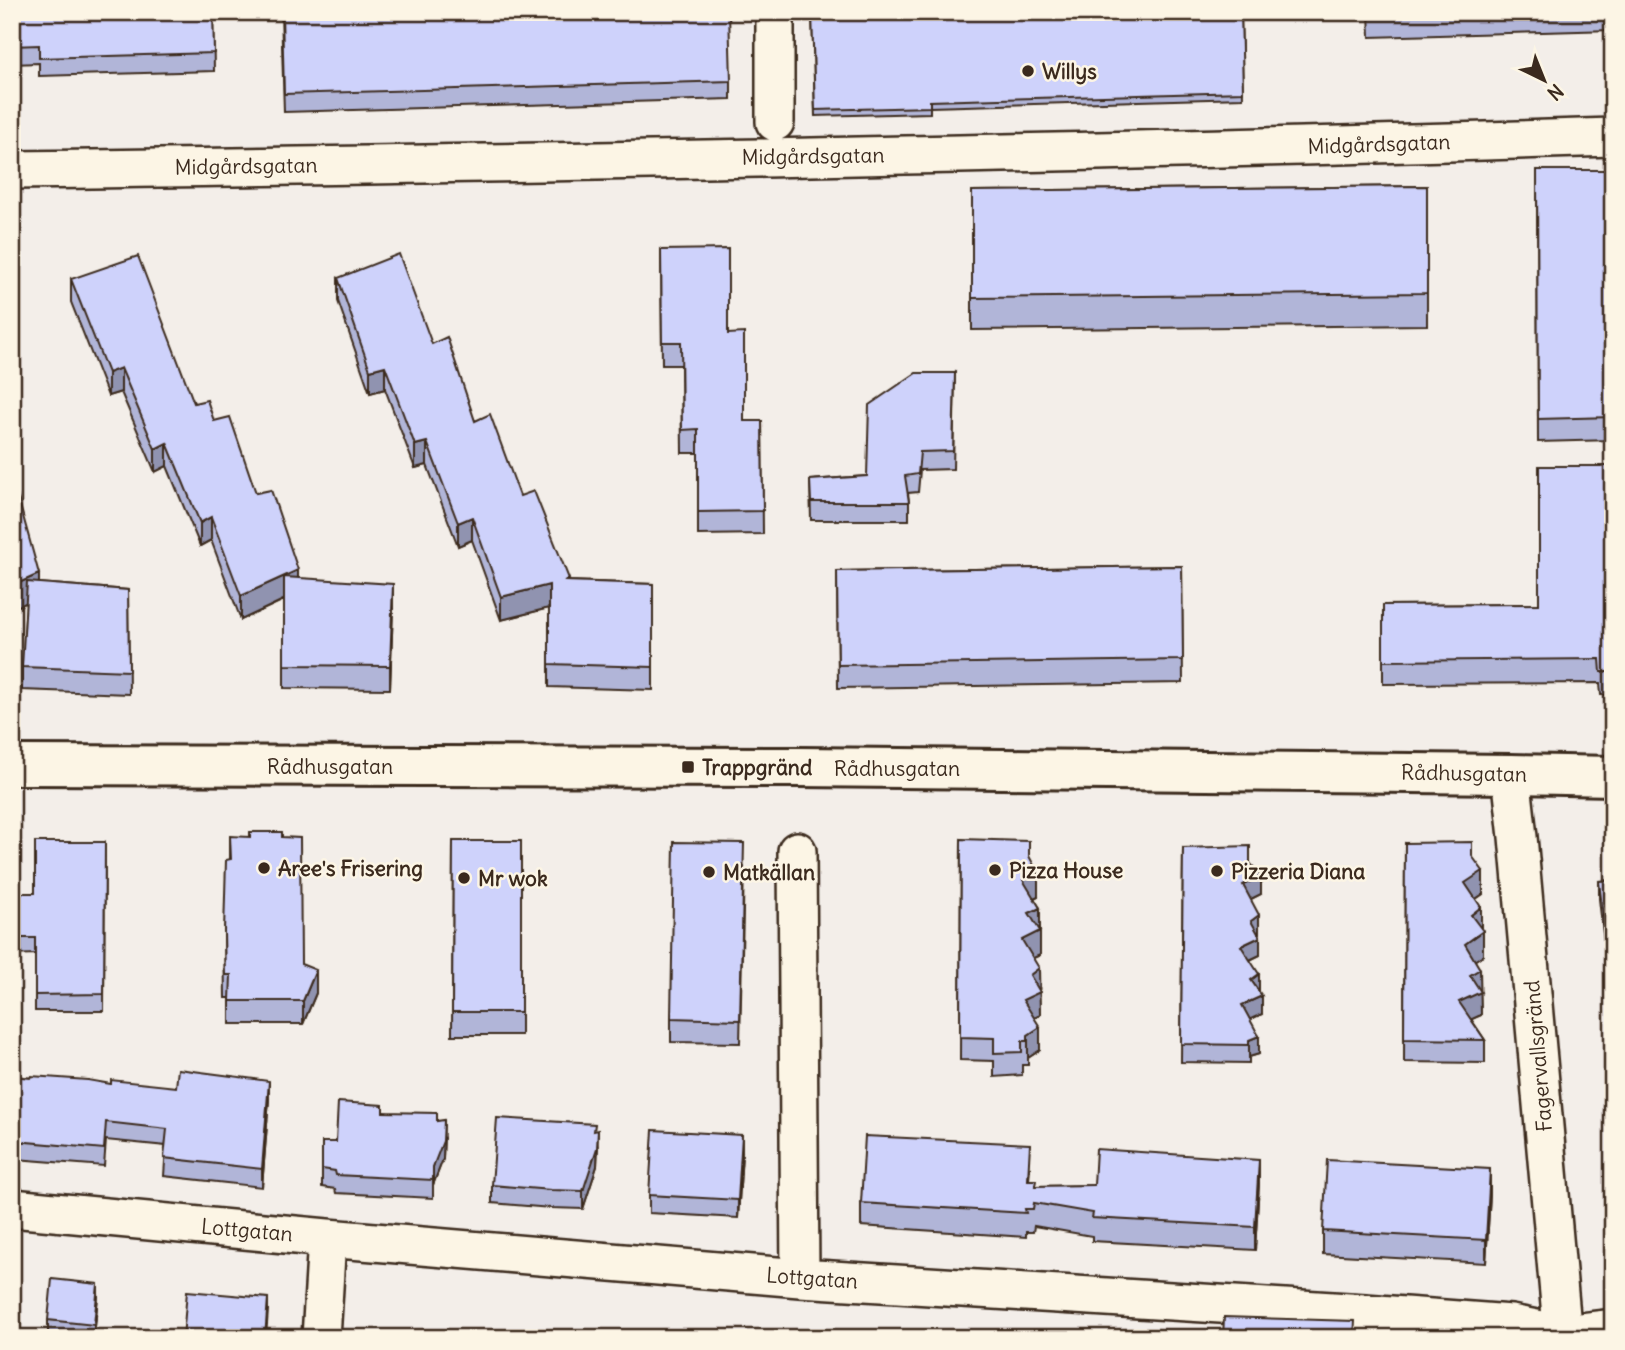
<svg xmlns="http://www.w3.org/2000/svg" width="1625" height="1350" viewBox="0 0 1625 1350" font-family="Delius,sans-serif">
  <rect width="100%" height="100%" fill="#f3eee9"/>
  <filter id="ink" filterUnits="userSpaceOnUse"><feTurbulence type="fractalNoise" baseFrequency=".0143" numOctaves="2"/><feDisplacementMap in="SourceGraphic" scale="14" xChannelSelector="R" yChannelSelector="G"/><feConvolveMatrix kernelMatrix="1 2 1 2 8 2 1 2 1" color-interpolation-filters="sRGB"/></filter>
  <g filter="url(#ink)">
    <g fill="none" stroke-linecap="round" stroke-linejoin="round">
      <!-- minor casing -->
      <g stroke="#3b2a1e" stroke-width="42">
        <path id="minor" d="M775 12V122
          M12 170C546 163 1079 154 1613 137
          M1511 774 1518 837 1563 1338
          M797 851 800 1278
          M12 1208 327 1238 800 1278 1365 1313 1511 1324 1562 1334 1613 1328
          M321 1338 327 1238"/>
      </g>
      <!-- secondary casing -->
      <g stroke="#3b2a1e" stroke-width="44">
        <path id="secondary" d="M12 765 800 767 1511 774 1613 776"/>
      </g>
      <!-- minor -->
      <use href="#minor" stroke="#fcf5e5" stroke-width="37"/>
      <!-- secondary -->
      <use href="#secondary" stroke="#fcf5e5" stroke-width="38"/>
    </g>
    <!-- wall -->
    <path fill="#b1b5d8" stroke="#3b2a1e" stroke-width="2" d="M12 12H213L214 71 39 76V63L12 64Z
      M281 12 731 81V99L284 112Z
      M812 12H1241L1243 98 930 107V113L815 116Z
      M1369 12H1613V30L1370 37Z
      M1537 170H1613V440L1538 442Z
      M1427 186V325L972 330V191Z
      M661 250 728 334 744 421H762L763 534 698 535V453H682L681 365H662Z
      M338 278 432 344 475 421 520 496 569 581 653 584V690L549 687V608L501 620 472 540 458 546 427 465 415 468 385 389 370 393 338 301Z
      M71 279 194 403 214 421 256 493 298 578 393 607 390 689 284 688V600L241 620 211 540 200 546 167 466 155 472 121 392 108 396 71 302Z
      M955 373 953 469 920 470 918 492 908 493 909 502V520H811L810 480 867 476Z
      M1613 466V695H1601L1600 683 1383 684V605L1539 604Z
      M1182 566 1183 683 838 688 837 571Z
      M39 583 128 590 129 694 22 690V667L26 603Z
      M230 836 316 993 303 1024H230V998H225L224 932 230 860Z
      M961 839 1029 857 1038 896 1034 898 1040 908V955L1033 958 1039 990 1040 1015 1034 1018 1040 1050 1028 1058V1065H1022V1075L994 1077V1061L960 1060Z
      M453 841H521V1035H452Z
      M105 842 104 1011H35V954L12 955V893H35Z
      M1405 843 1472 856 1483 894 1476 899 1481 929 1483 955 1475 960 1480 991 1481 1015 1471 1019 1485 1040V1063L1404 1062Z
      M1183 848 1250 863 1261 894 1251 899 1259 933 1258 934 1260 955 1250 960 1258 992 1262 1014 1250 1019 1259 1054 1249 1057V1063L1181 1062Z
      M744 866 740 1043 671 1042V1018Z
      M1613 880V1020L1599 899V881Z
      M12 1076 269 1099 262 1187 164 1176 166 1146 106 1140 104 1166 16 1159V1148L12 1147Z
      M383 1112 437 1121 444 1138 443 1159 433 1185V1198L336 1193 335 1189 322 1187V1142H336Z
      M595 1131 598 1148 597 1166 583 1209 551 1208 492 1203V1185Z
      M742 1153 738 1218 649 1213V1195Z
      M1030 1168 1029 1180 1036 1186 1259 1183 1255 1250 1092 1241V1236L1034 1226 1033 1232H1026V1237L861 1226V1203Z
      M1490 1193 1486 1263 1323 1254V1231Z
      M98 1296 94 1337 48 1333V1320Z"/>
    <!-- shaded-wall -->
    <path fill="#9093b0" stroke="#3b2a1e" stroke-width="2" d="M385 366V389L370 393V370Z
      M121 368V392L108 396V373Z
      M427 442V465L415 468V445Z
      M167 443V466L155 472V449Z
      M211 517V540L200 546V523Z
      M472 517V540L458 546V523Z
      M298 570V593L241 620V596Z
      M39 574V597L12 609V586Z
      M393 584V607L390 689V666Z
      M549 585V608L501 620V597Z
      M1029 841V864L1038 873V896L1023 903V880Z
      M1472 865 1483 871V894L1465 906V883Z
      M1261 876V894L1243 903V885Z
      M1481 907V930L1471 915Z
      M1040 908V955L1022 963V940L1029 913Z
      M1259 915V933L1251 939V921Z
      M1483 931V955L1465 967V944Z
      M1260 937V955L1241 964V946Z
      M1039 968 1040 1015 1023 1024V1000L1030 975Z
      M1480 969 1481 1015 1459 1025V1002L1470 975Z
      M316 970V993L303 1024V1001Z
      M1259 974V992L1251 980Z
      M1262 996V1014L1242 1023V1005Z
      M1040 1027V1050L1028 1058V1035Z
      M1259 1036V1054L1249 1057V1063V1040Z
      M269 1081V1099L262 1187V1169Z
      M444 1120 443 1159 433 1185V1198V1167Z
      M598 1130 597 1166 583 1209V1191Z
      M742 1135V1153L738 1218V1200Z
      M1259 1160V1183L1255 1250V1227Z
      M1490 1169V1193L1486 1263V1240Z
      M98 1284V1296L94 1337V1325Z
      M268 1298V1310L266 1338H265Z"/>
    <!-- building -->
    <path fill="#ced2fb" stroke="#3b2a1e" stroke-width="2" d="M12 12H213L214 53 39 58V45L12 46Z
      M282 12H729L731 81 284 94Z
      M812 12H1241L1243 92 930 101V107L815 110Z
      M1370 12H1410L1370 13Z
      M1537 170H1613V417L1538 419Z
      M1427 186V293L972 298V191Z
      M728 249V334L744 333V421H762L763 511 698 512V429L682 430 681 342H662L661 250Z
      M399 254 432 344 447 337 475 421 490 414 520 496 534 491 569 579 564 581 653 584V667L549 664V585L501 597 472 517 458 523 427 442 415 445 385 366 370 370 338 278Z
      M138 256 194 403 207 400 214 421 230 417 256 493 271 490 298 570 241 596 211 517 200 523 167 443 155 449 121 368 108 373 71 279Z
      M916 373H955L953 451 920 452 918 474 905 476 909 502H811L810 480 867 476 869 405Z
      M1539 466H1613V672H1601L1600 659 1383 661V605L1539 604Z
      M15 487 39 574 12 586V488Z
      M1182 566 1183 660 838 665 837 571Z
      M284 577 393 584 390 666 284 665Z
      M27 582 128 590 129 671 22 667Z
      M250 832H282V837L300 838 301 964 316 970 303 1001H230L231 975H225L224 932 226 860 231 859 230 836 250 837Z
      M961 839 1029 841V856L1038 873 1023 880 1040 908 1029 913 1040 931 1022 940 1039 968 1030 975 1040 992 1023 1000 1040 1027 1028 1035V1041H1022V1052L994 1053V1038L960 1037Z
      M453 841H521V1012H452Z
      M35 842H105L104 994 35 995V938H12V893H35Z
      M674 842 744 843 740 1020 671 1018Z
      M1472 842V856L1483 871 1465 883 1481 907 1471 915 1483 931 1465 944 1480 969 1470 975 1481 992 1459 1002 1485 1040 1404 1039 1405 843Z
      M1250 846V863L1261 876 1243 885 1259 915 1251 921 1260 937 1241 946 1259 974 1251 980 1262 996 1242 1005 1259 1036 1249 1040V1045L1181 1044 1183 848Z
      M1613 880V1002L1599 881Z
      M178 1069 269 1081 262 1169 164 1158 167 1129 106 1122 104 1149 16 1141 18 1130H12V1076L30 1078 31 1076 88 1080 111 1084V1080L176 1087Z
      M338 1102 383 1105V1112L437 1113V1121L444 1120 443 1141 433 1167V1180L336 1175 335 1171 322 1169V1142H336Z
      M497 1118 595 1124 594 1131 598 1130 597 1148 583 1191 551 1190 492 1185Z
      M653 1130 742 1135 738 1200 649 1195Z
      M865 1136 1030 1144 1028 1180H1036L1035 1186 1094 1185 1096 1149 1259 1160 1255 1227 1092 1218 1093 1213 1034 1203 1033 1209H1025L1026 1213 861 1203Z
      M1327 1160 1490 1169 1486 1240 1323 1231Z
      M52 1279 98 1284 94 1325 48 1320Z
      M187 1291 268 1298 265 1338H183Z
      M1224 1317 1355 1321 1354 1338H1223Z"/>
  </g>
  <!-- markers -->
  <g fill="#3b2a1e" stroke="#fcf5e5" stroke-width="2.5">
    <circle cx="1028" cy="71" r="7"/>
    <rect x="681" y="760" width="14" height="14" rx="3.5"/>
    <circle cx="264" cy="868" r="7"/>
    <circle cx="995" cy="870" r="7"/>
    <circle cx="1217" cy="871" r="7"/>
    <circle cx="709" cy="872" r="7"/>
    <circle cx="464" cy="878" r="7"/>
  </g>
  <g text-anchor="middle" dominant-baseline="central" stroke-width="5" stroke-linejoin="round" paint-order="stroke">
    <!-- poi labels -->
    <g font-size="21" font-weight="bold" fill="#3b2a1e" stroke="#fcf5e5" text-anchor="start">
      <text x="1042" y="71">Willys</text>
      <text x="702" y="767">Trappgränd</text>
      <text x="278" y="868">Aree's Frisering</text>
      <text x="1009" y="870">Pizza House</text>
      <text x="1231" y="871">Pizzeria Diana</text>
      <text x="723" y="872">Matkällan</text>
      <text x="478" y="878">Mr wok</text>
    </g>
    <!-- street labels -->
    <g font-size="21" fill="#3b2a1e" stroke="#fcf5e5">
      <text transform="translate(1379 144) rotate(-2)">Midgårdsgatan</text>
      <text transform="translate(813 156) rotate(-1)">Midgårdsgatan</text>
      <text transform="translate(246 166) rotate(-1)">Midgårdsgatan</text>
      <text x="330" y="766">Rådhusgatan</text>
      <text x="897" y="768">Rådhusgatan</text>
      <text transform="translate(1464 773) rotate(1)">Rådhusgatan</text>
      <text transform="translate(1538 1056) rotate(-95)">Fagervallsgränd</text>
      <text transform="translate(247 1230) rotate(5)">Lottgatan</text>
      <text transform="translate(812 1278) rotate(4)">Lottgatan</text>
    </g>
  </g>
  <!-- margin -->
  <rect width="1625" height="1350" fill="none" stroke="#fcf5e5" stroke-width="42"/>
  <rect x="21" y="21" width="1583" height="1308" fill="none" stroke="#3b2a1e" stroke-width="2.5" filter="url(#ink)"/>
  <!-- north arrow -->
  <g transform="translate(1544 80) rotate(137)" stroke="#fcf5e5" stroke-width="5" paint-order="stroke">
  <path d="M0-5L12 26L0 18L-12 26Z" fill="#3b2a1e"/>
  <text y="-10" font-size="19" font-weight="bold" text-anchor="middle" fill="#3b2a1e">N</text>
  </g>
</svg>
